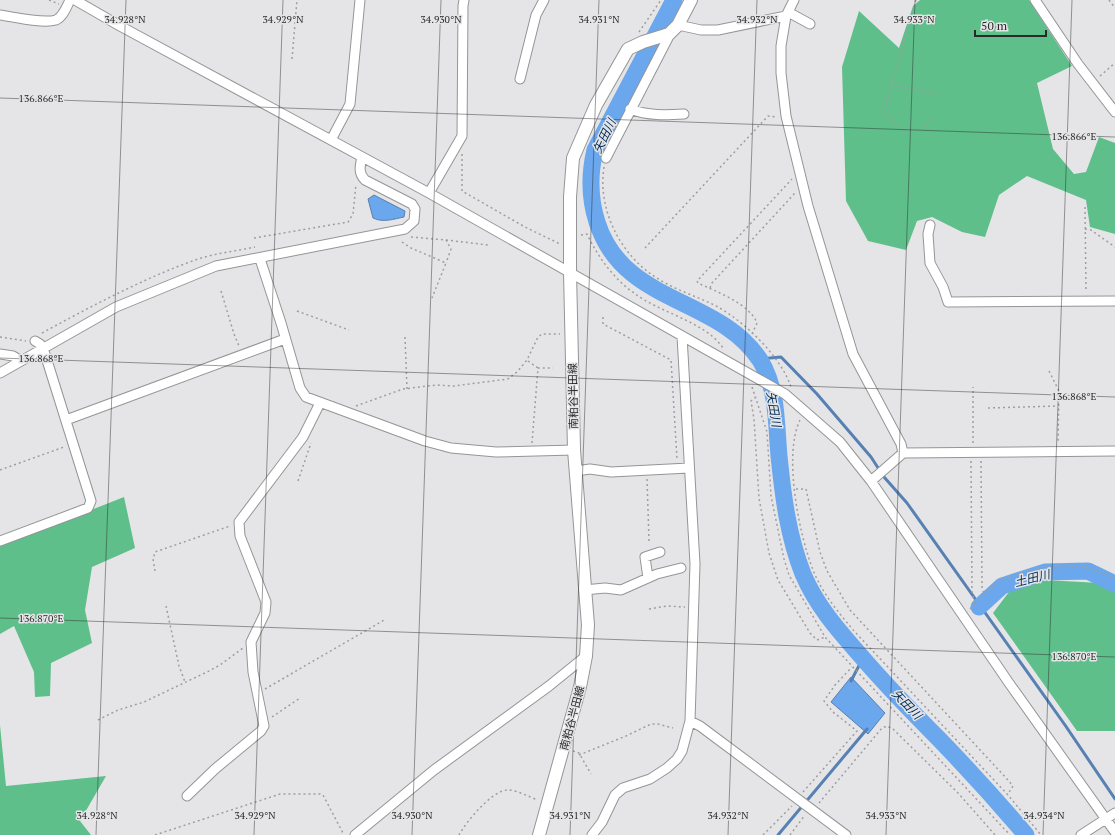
<svg xmlns="http://www.w3.org/2000/svg" width="1115" height="835" viewBox="0 0 1115 835" font-family="'PT Serif','Noto Sans JP',serif">
  <rect width="100%" height="100%" fill="#e5e5e7"/>
  <!-- forest -->
  <path fill="#5ebf8b" d="M920 0H1029L1072 66 1037 83 1053 149 1074 174 1086 172 1099 137 1115 143V234L1090 227 1086 200 1027 176 999 195 985 237 962 232 932 217 917 221 906 250 868 241 846 201 842 67 859 11 899 48 913 6Z
    M124 497 135 548 92 567 85 610 92 643 51 663 50 696 35 697 34 672 14 626 0 634V546Z
    M1044 580 1100 583 1115 592V731H1077L993 613 1012 588Z
    M0 725 6 786 106 776 80 821 91 835H0Z"/>
  <!-- water -->
  <path fill="#6aa7ed" stroke="#5681b2" d="M374 195 405 211 404 217C394 219 383 223 373 218L368 199Z
    M851 677 885 713 868 734 831 702Z"/>
  <g fill="none" stroke-linecap="round" stroke-linejoin="round">
    <!-- stream -->
    <path stroke="#5681b2" stroke-width="3" d="M759 359 781 357 817 394 871 457 884 477 907 503 1065 725 1115 799
      M851 681 863 658
      M778 835 867 729"/>
    <!-- river -->
    <path stroke="#6aa7ed" stroke-width="17" d="M674 0 595 150C589 175 589 197 597 222 623 305 718 296 760 360 778 389 776 424 779 456 783 496 788 536 803 574 816 605 838 630 860 655 885 684 912 712 939 739 969 770 998 802 1026 835
      M979 607 1002 586 1045 572 1088 571 1115 584"/>
    <!-- minor casing -->
    <g stroke="#949596" stroke-width="11">
      <path id="minor" d="M75 0 120 26 429 193 785 394 840 442 871 481 1009 683 1115 832
        M794 0 786 16 781 46V73L786 116 808 206 853 354 901 444 903 453
        M1035 0 1078 64 1115 112
        M788 12 810 24
        M0 15C14 17 43 24 56 20 63 17 67 6 70 0
        M678 25 701 30H718L786 16
        M520 79 536 15 544 0
        M630 109C648 116 666 115 684 114
        M331 140 350 104 360 0
        M606 158 668 38 669 34
        M429 193 462 136 463 6 464 0
        M930 225 928 234 930 263 943 287 948 302 1115 301
        M260 259 281 323 300 388 306 397 425 441 451 448 496 452 574 450
        M0 354 13 356 21 361
        M0 373 116 307 216 266 405 229 414 221 415 209 412 204 365 180C358 173 360 166 362 157
        M66 420 285 339
        M576 471 590 469 611 472 689 468
        M871 481 903 453 1115 451
        M0 541 88 508 91 501 45 354 40 344 35 341
        M648 578 645 557 660 552
        M584 590 605 588 621 590 657 574 681 568
        M690 721 700 726 846 835
        M187 796 215 769 261 731 264 726 253 672 251 642 265 613 266 602 240 536 239 522 303 437 320 403
        M355 835 434 770 549 686 586 656
        M592 835 602 822 615 795 623 788 650 779 667 768 677 759 682 751 690 721 695 564 682 336
        M1081 835 1115 813"/>
    </g>
    <!-- major casing -->
    <g stroke="#949596" stroke-width="14">
      <path id="major" d="M539 835 580 687 586 656 588 625 574 450 570 272V197L573 158 596 105 628 49 643 42 669 34 678 25 691 0"/>
    </g>
    <!-- path -->
    <path stroke="#9e9e9f" stroke-width="1.5" stroke-dasharray="2 3" stroke-linecap="butt" d="M49 0 59 4
      M916 0 884 111C896 132 920 138 934 116
      M1109 0 1115 8
      M639 32 661 0
      M292 59 297 0
      M1100 76 1115 63
      M891 85 938 94
      M462 154V191L525 227 560 244
      M604 167C597 211 622 258 660 280 678 291 699 297 718 307 746 323 781 357 791 387
      M1085 207 1086 291
      M1085 229 1091 230 1115 247
      M581 235 587 234C598 257 613 278 634 293 658 312 706 322 723 348
      M411 237 446 240 451 249 446 263
      M254 238 348 222 353 214 356 184
      M446 240 488 245
      M402 242 411 248 446 263 432 298
      M645 248 768 116 777 117
      M710 288 712 283 795 193
      M221 291 234 334 239 346
      M297 311 349 330
      M603 317V324L671 360 677 459
      M42 333C92 306 144 278 198 259 217 253 236 251 255 247
      M752 334 757 323C750 304 715 291 698 283L697 281 792 179
      M0 337 26 341
      M405 337 407 389
      M528 361 538 368
      M1049 371 1059 391 1058 443
      M752 387 767 432 771 496 784 559 789 575 825 637 1010 835
      M756 397 751 401 754 419 759 498 769 553 778 580 810 633 817 640 825 637
      M356 406 403 389 436 385 454 386 508 379 517 372 527 360 538 337 542 334H560
      M988 408 1058 406
      M800 420C783 455 799 534 813 570 822 593 839 613 854 631L1008 795 1041 835
      M532 443 538 368H553
      M973 443V387
      M971 461 972 592 975 604
      M981 461 982 587 984 594
      M0 470 64 447
      M647 479 649 541
      M298 481 311 443
      M796 489H806L820 552 827 571 850 610 1008 780 1013 786 1008 794
      M155 571 153 559 155 552 230 526
      M166 606 179 666 185 682
      M649 609 667 606 685 607
      M970 609 1001 579 1048 566H1086L1115 578
      M265 689 386 619
      M272 717 300 698
      M98 720 118 710 144 702 209 671 220 665 243 648
      M573 751 579 753 591 774
      M579 755 626 736 651 724H658L673 728
      M803 792 857 731 833 712 824 701 835 685 852 667
      M819 803 882 728 887 726 893 729 958 793 995 835
      M155 835 280 794H320L323 795 344 835
      M459 835C466 822 492 790 508 790 517 790 529 797 538 800
      M763 835 792 806
      M790 835 805 815"/>
    <!-- minor -->
    <use href="#minor" stroke="#fff" stroke-width="9"/>
    <!-- major -->
    <use href="#major" stroke="#fff" stroke-width="12"/>
  </g>
  <!-- ticks -->
  <path fill="none" stroke="#292929" stroke-width="1" stroke-opacity="0.45" d="M0 98 1115 137M0 358 1115 397M0 618 1115 657M96 835 126 0M254 835 283 0M412 835 441 0M570 835 599 0M728 835 757 0M886 835 915 0M1043 835 1072 0"/>
  <g text-anchor="middle" dominant-baseline="central" stroke-width="3" stroke-linejoin="round" paint-order="stroke">
    <!-- street labels -->
    <g font-size="11" fill="#292929" stroke="#e5e5e7">
      <text transform="translate(573 396) rotate(-91)">南粕谷半田線</text>
      <text transform="translate(572 718) rotate(-75)">南粕谷半田線</text>
    </g>
    <!-- water labels -->
    <g font-size="12" font-style="italic" fill="#002b56" stroke="#e5e5e7">
      <text transform="translate(604 136) rotate(-64)">矢田川</text>
      <text transform="translate(774 409) rotate(80)">矢田川</text>
      <text transform="translate(1032 578) rotate(-14)">土田川</text>
      <text transform="translate(907 704) rotate(46)">矢田川</text>
    </g>
  </g>
  <g font-size="10" text-anchor="middle" fill="#292929" stroke="#e5e5e7" stroke-width="3" stroke-linejoin="round" paint-order="stroke">
    <text x="125" y="23">34.928°N</text>
    <text x="283" y="23">34.929°N</text>
    <text x="441" y="23">34.930°N</text>
    <text x="599" y="23">34.931°N</text>
    <text x="757" y="23">34.932°N</text>
    <text x="914" y="23">34.933°N</text>
    <text x="41" y="102">136.866°E</text>
    <text x="1074" y="140">136.866°E</text>
    <text x="41" y="362">136.868°E</text>
    <text x="1074" y="400">136.868°E</text>
    <text x="41" y="622">136.870°E</text>
    <text x="1074" y="660">136.870°E</text>
    <text x="97" y="819">34.928°N</text>
    <text x="255" y="819">34.929°N</text>
    <text x="412" y="819">34.930°N</text>
    <text x="570" y="819">34.931°N</text>
    <text x="728" y="819">34.932°N</text>
    <text x="886" y="819">34.933°N</text>
    <text x="1044" y="819">34.934°N</text>
  </g>
  <!-- scale -->
  <path d="M975 30v6h71v-6" fill="none" stroke="#292929" stroke-width="2"/>
  <text x="981" y="30" font-size="12" fill="#292929" stroke="#e5e5e7" stroke-width="3" paint-order="stroke">50 m</text>
</svg>
